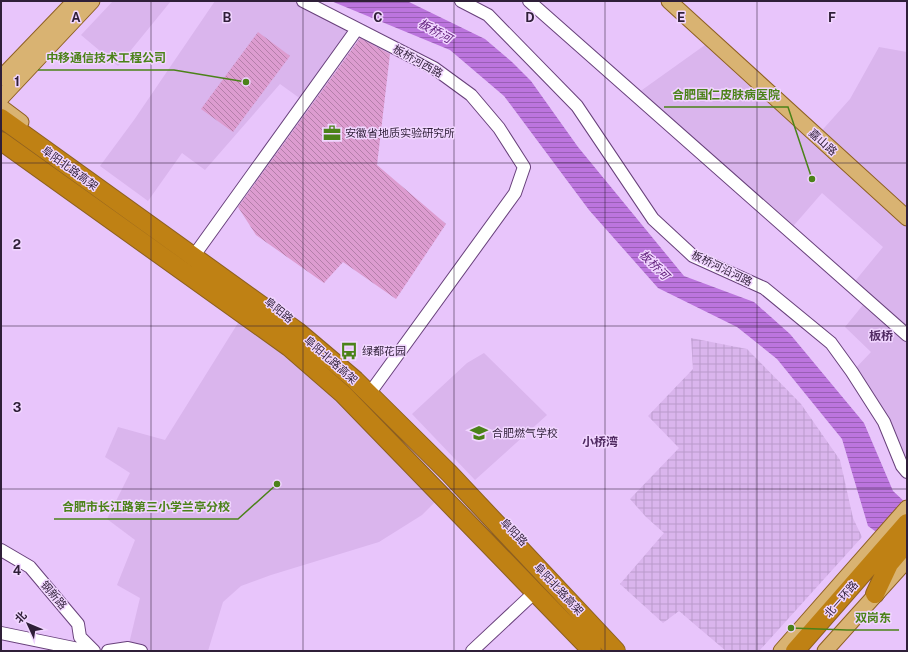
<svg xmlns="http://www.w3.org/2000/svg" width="908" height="652" viewBox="0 0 908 652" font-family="'Public Sans','Noto Sans SC',sans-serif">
  <defs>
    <pattern id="industrial-grid" width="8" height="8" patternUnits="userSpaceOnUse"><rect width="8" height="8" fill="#dab5ed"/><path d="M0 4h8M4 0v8" fill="none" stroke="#bb9bcc"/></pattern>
    <pattern id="water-rules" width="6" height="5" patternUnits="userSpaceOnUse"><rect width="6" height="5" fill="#bc75de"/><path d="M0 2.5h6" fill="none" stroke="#995fb5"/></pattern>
    <pattern id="building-back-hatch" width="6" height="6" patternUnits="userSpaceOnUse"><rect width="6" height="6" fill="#dd9cd0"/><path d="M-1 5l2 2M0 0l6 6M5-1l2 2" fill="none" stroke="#b47faa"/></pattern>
  </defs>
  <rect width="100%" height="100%" fill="#e8c5fb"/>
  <!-- built -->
  <path fill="#dab5ed" d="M113 1H171L118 66 81 35Z
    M215 1H299L357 29 305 102 280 84 205 170 182 153 148 201 100 166 134 120Z
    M712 40 817 136 850 99 879 47 907 52V472L852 372 871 352 845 327 867 300 851 286 883 247 822 193 789 231 635 95Z
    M243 315 441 496 422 515 379 542 271 575 241 586 223 602 208 651H141L128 648 140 598 117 585 135 540 107 519 130 473 105 457 118 427 165 440Z
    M484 353 547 415 475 480 412 414 467 363Z"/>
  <!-- industrial -->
  <path fill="url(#industrial-grid)" d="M691 338 747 349 801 404 840 460 853 518 862 537 759 651H726L679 611 663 623 620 584 664 533 646 517 630 499 679 448 648 416 693 369Z"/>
  <!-- water -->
  <path fill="url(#water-rules)" d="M331 1H407L485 39 512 62 531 81 578 147 684 276 754 302 790 334 864 423 893 491 907 504V554L868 526 842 439 777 359 737 327 658 288 589 210 504 96 450 50Z"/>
  <!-- building -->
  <path fill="url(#building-back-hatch)" d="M258 32 290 56 233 132 201 109Z
    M360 38 390 54 377 165 446 224 396 299 343 262 324 283 256 235 238 207Z"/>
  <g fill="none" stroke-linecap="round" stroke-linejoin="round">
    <!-- minor casing -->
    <g stroke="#68417b" stroke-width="14">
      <path id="minor" d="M303 1 434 68 471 95 499 128 524 167 515 193 372 390
        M461 1 488 15 577 106 653 219 693 256 764 288 831 343 852 372 884 422 902 466 907 472
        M529 1 907 335
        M198 250 357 29
        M1 550 30 567 78 624 80 637 94 651
        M1 633 88 651
        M108 651 128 648 141 651
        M472 651 535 592"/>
    </g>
    <!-- major casing -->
    <g stroke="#8d5f21" stroke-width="17">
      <path id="major" d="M669 1 907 218
        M1 78 75 1
        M1 98 92 1
        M1 107 21 122
        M781 651 907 508
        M825 651 907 560"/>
    </g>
    <!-- highway casing -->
    <g stroke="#8d5f21" stroke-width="20">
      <path id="highway" d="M1 118 297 331 355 380 450 474 616 651
        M1 141 289 347 343 394 592 651
        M888 565 907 543
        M875 594 890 562
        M795 651 907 523"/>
    </g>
    <!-- minor -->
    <use href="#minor" stroke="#fff" stroke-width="12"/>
    <!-- major -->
    <use href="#major" stroke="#d9b372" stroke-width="15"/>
    <!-- highway -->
    <use href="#highway" stroke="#bf8114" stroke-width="18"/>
  </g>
  <!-- grid -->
  <path fill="none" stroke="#2f1f38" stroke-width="1" stroke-opacity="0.55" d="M151 1V651M303 1V651M454 1V651M605 1V651M757 1V651M1 163H907M1 326H907M1 489H907"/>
  <!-- icons -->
  <defs>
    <g id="office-bare" transform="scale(1.38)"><path d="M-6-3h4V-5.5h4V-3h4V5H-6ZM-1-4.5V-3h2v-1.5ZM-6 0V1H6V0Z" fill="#4b8219" stroke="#f1d6ff" stroke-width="2.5" paint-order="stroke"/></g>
    <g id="bus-bare" transform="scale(1.38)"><path d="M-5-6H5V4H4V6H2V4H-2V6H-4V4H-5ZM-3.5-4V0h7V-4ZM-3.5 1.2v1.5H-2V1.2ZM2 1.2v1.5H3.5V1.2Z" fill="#4b8219" stroke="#f1d6ff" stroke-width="2.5" paint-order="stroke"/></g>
    <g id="university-bare" transform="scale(1.38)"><path d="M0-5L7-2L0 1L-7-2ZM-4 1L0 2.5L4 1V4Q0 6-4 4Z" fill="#4b8219" stroke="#f1d6ff" stroke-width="2.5" paint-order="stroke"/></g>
  </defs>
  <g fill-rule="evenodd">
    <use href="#office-bare" x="332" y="133"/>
    <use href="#bus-bare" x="349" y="351"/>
    <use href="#university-bare" x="479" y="433"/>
  </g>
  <g text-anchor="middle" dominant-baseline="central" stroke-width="3" stroke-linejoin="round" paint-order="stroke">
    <!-- street labels -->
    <g font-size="11" fill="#2f1f38" stroke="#f1d6ff">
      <text transform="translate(418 61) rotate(29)">板桥河西路</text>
      <text transform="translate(823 142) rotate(42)">嘉山路</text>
      <text transform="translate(70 168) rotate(36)">阜阳北路高架</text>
      <text transform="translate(722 268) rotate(26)">板桥河沿河路</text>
      <text transform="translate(279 310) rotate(39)">阜阳路</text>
      <text transform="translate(331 360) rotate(41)">阜阳北路高架</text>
      <text transform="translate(514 532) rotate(46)">阜阳路</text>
      <text transform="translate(559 589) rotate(47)">阜阳北路高架</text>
      <text transform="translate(54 595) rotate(50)">钢新路</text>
      <text transform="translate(841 599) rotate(-49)">北一环路</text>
    </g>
    <!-- poi labels -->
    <g font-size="11" fill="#2f1f38" stroke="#f1d6ff" text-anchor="start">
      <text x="345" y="133">安徽省地质实验研究所</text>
      <text x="362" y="351">绿都花园</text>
      <text x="492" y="433">合肥燃气学校</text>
    </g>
    <!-- water labels -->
    <g font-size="12" font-style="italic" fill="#5e1b7a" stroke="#f1d6ff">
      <text transform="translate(435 31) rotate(29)">板桥河</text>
      <text transform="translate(654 265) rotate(45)">板桥河</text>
    </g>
    <!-- neighbourhood labels -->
    <g font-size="12" font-weight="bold" fill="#512b63" stroke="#f1d6ff">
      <text x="881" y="336">板桥</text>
      <text x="600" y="442">小桥湾</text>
    </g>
  </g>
  <g font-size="13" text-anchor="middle" font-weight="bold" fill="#2f1f38" stroke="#f1d6ff" stroke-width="3" stroke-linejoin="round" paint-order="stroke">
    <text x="76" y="22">A</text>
    <text x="227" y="22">B</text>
    <text x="378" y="22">C</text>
    <text x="530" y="22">D</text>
    <text x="681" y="22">E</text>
    <text x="832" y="22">F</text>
    <text x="17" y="86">1</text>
    <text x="17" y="249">2</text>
    <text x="17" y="412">3</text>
    <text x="17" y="575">4</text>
  </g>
  <!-- callouts -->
  <path fill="none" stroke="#4b8219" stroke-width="1.5" d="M246 82L174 70H38M812 179L788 107H664M277 484L238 519H54M791 628L847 630H899"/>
  <g fill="#4b8219" stroke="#f1d6ff" stroke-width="1.5">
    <circle cx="246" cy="82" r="4"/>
    <circle cx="812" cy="179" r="4"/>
    <circle cx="277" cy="484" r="4"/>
    <circle cx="791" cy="628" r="4"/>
  </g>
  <g font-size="12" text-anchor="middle" font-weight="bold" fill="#4b8219" stroke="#f1d6ff" stroke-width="3" stroke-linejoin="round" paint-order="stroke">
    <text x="106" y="62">中移通信技术工程公司</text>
    <text x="726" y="99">合肥国仁皮肤病医院</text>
    <text x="146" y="511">合肥市长江路第三小学兰亭分校</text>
    <text x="873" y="622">双岗东</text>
  </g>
  <!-- border -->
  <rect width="908" height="652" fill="none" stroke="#2f1f38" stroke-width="4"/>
  <!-- north arrow -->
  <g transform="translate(28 624) rotate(314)" stroke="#f1d6ff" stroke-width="3" paint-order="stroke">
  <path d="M0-3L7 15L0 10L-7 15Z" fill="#2f1f38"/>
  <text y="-6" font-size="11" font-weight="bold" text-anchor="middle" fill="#2f1f38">北</text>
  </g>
</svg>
